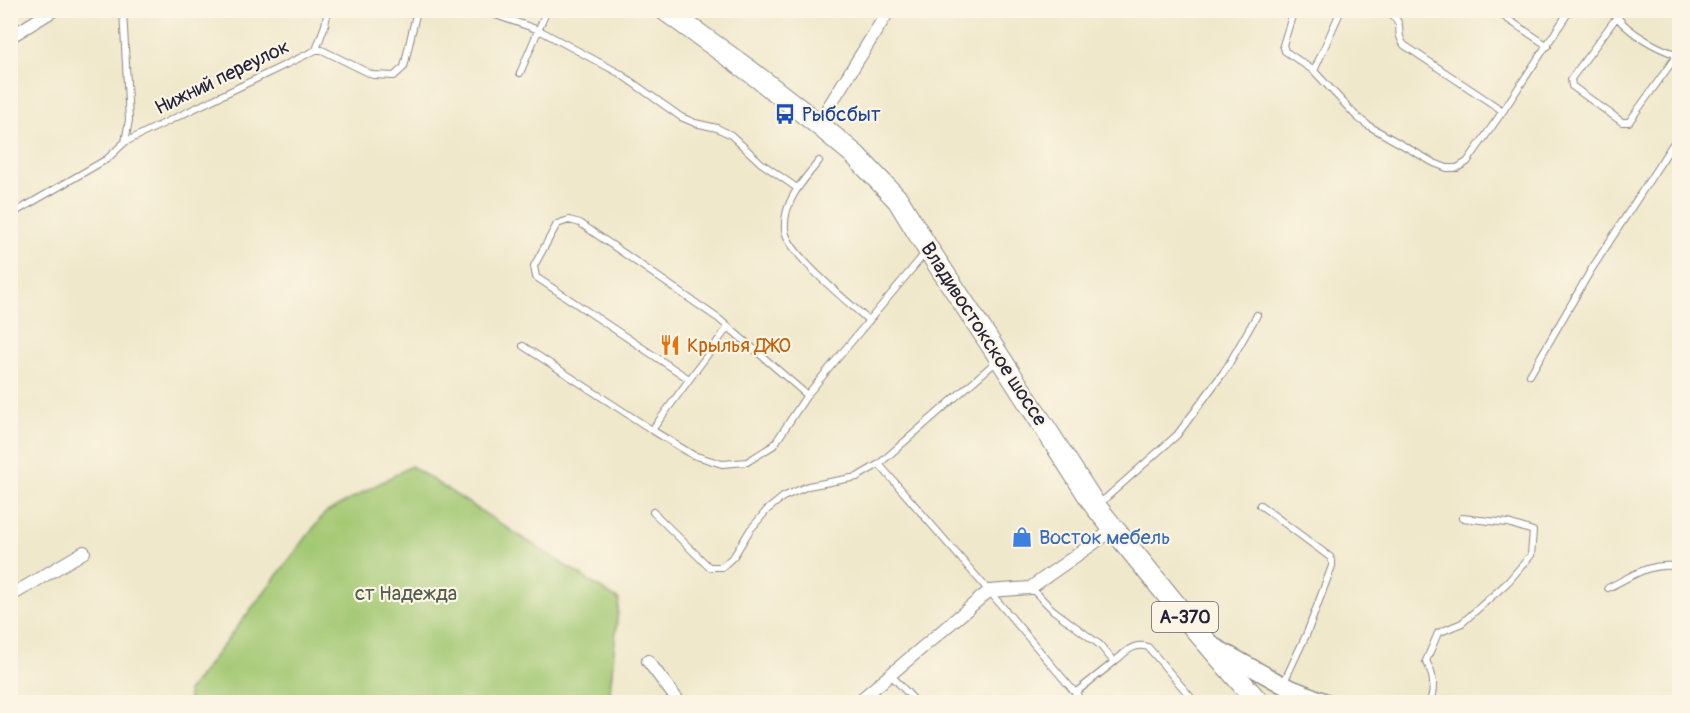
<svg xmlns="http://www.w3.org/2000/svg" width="1690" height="713" viewBox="0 0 1690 713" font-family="Pangolin,sans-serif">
  <rect width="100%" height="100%" fill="#fcf5e5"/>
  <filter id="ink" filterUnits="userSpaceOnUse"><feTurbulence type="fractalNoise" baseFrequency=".0167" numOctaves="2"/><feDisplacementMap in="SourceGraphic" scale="12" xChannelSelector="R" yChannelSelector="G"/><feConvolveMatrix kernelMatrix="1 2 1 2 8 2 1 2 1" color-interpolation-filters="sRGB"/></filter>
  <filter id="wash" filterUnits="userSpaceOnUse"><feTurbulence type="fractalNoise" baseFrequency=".008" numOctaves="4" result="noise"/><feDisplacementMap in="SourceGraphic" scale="24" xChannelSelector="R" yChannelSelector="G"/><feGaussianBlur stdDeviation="1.35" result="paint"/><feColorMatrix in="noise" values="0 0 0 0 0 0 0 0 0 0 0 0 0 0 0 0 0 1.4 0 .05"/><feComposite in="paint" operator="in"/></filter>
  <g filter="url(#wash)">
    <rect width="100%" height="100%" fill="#f0e8cb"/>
    <!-- green -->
    <path fill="#a3c872" stroke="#627556" stroke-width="1.5" d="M411 466 619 600 609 702H189L188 691 325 513Z"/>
  </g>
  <g filter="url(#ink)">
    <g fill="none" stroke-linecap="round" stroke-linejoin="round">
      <!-- service casing -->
      <g stroke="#898583" stroke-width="8">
        <path id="service" d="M123 10 129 120 125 142
          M481 10 539 30 619 73 681 117 695 123 717 128 731 135 761 163 797 188
          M1294 10 1283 45 1285 51 1314 71
          M1341 10 1314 71 1357 117 1369 126 1434 163 1447 168H1457L1467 162 1503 111 1570 10
          M1385 10C1410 27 1392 28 1404 45L1503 111
          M1494 10 1548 46
          M1613 10C1622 30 1658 49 1678 55
          M1616 18 1571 79 1572 86 1622 122H1629L1677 55
          M316 50 325 25 328 10
          M520 73 547 10
          M819 161C803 181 783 201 785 229 786 253 850 303 869 321
          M10 215 107 159 125 142 316 50H322L373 75 394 76 404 67 417 10
          M523 346 652 430 693 455 722 464 747 462 774 445 807 395 926 252
          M1530 375 1591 270 1680 133
          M689 379 536 277 534 266 557 224 569 220 580 223 719 319 807 395
          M652 430 728 327
          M879 464 989 591 1083 702
          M1098 505 1177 435 1226 369 1257 315
          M1260 505 1330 557 1332 561V566L1307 633 1283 684
          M653 512 709 567H722L734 556 750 530 767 510 783 497 808 486 857 477 879 464 998 360
          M1031 588 1053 610 1100 645 1114 662C1125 653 1133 642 1148 647L1195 702
          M1608 588C1632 576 1651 561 1680 567
          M891 675 916 702
          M1075 693 1114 662
          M1430 702C1435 687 1434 675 1426 661L1438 633 1462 623 1508 582 1531 555 1533 531 1508 523 1462 518"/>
      </g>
      <!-- minor casing -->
      <g stroke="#898583" stroke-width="14">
        <path id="minor" d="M10 37 54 10
          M818 124 889 10
          M10 596 84 552
          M648 661 679 702
          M858 702 989 591 1030 588 1114 529"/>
      </g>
      <!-- tertiary casing -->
      <g stroke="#898583" stroke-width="19">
        <path id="tertiary" d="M1215 647 1283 685 1326 702"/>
      </g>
      <!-- trunk casing -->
      <g stroke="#898583" stroke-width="23">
        <path id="trunk" d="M665 10 751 72 818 124 855 155 898 200 928 249 1000 358 1096 507 1191 624 1258 702"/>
      </g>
      <!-- service -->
      <use href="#service" stroke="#fff" stroke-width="6"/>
      <!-- minor -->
      <use href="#minor" stroke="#fff" stroke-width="12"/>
      <!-- tertiary -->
      <use href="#tertiary" stroke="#fff" stroke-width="16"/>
      <!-- trunk -->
      <use href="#trunk" stroke="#fff" stroke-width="21"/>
    </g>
  </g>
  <!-- icons -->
  <defs>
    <g id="bus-bare" transform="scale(1.62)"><path d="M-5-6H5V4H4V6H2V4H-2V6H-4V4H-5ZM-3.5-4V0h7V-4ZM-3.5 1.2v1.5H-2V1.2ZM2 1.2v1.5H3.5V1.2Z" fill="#1a4fb4" stroke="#fcf5e5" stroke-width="2.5" paint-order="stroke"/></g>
    <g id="restaurant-bare" transform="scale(1.62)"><path d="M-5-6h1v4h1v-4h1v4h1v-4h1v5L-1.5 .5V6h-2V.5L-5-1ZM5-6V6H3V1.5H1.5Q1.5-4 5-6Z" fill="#e8710a" stroke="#fcf5e5" stroke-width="2.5" paint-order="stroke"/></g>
    <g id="shop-bare" transform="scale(1.62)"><path d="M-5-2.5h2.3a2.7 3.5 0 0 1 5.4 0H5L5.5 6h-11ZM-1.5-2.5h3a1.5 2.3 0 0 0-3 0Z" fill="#3f7fe0" stroke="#fcf5e5" stroke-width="2.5" paint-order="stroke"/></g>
  </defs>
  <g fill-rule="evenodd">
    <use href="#bus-bare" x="785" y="114"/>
    <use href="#restaurant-bare" x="670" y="345"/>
    <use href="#shop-bare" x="1022" y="537"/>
  </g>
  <g text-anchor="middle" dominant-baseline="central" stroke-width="4.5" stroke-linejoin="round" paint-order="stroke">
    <!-- shield labels -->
    <rect fill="#fcf5e5" stroke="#63616e" stroke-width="1.5" x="1152" y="602" width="66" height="30" rx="4.5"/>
    <g font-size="18" font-weight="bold" fill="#22223b">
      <text x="1185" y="617">А-370</text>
    </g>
    <!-- street labels -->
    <g font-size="20" fill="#22223b" stroke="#fcf5e5">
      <text transform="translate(222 77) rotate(-26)">Нижний переулок</text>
      <text transform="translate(984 334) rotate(57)">Владивостокское шоссе</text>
    </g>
    <!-- transit labels -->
    <g font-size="20" fill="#164399" stroke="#fcf5e5" text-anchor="start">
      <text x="802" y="114">Рыбсбыт</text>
    </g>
    <!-- food labels -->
    <g font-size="20" fill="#c56008" stroke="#fcf5e5" text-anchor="start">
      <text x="687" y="345">Крылья ДЖО</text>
    </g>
    <!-- shop labels -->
    <g font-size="20" fill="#366cbe" stroke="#fcf5e5" text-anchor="start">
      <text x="1039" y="537">Восток мебель</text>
    </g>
    <!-- park labels -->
    <g font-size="20" fill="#4f5c4e" stroke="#fcf5e5">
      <text x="406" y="593">ст Надежда</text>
    </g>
  </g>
  <!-- margin -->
  <rect width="1690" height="713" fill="none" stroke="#fcf5e5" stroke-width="36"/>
</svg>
